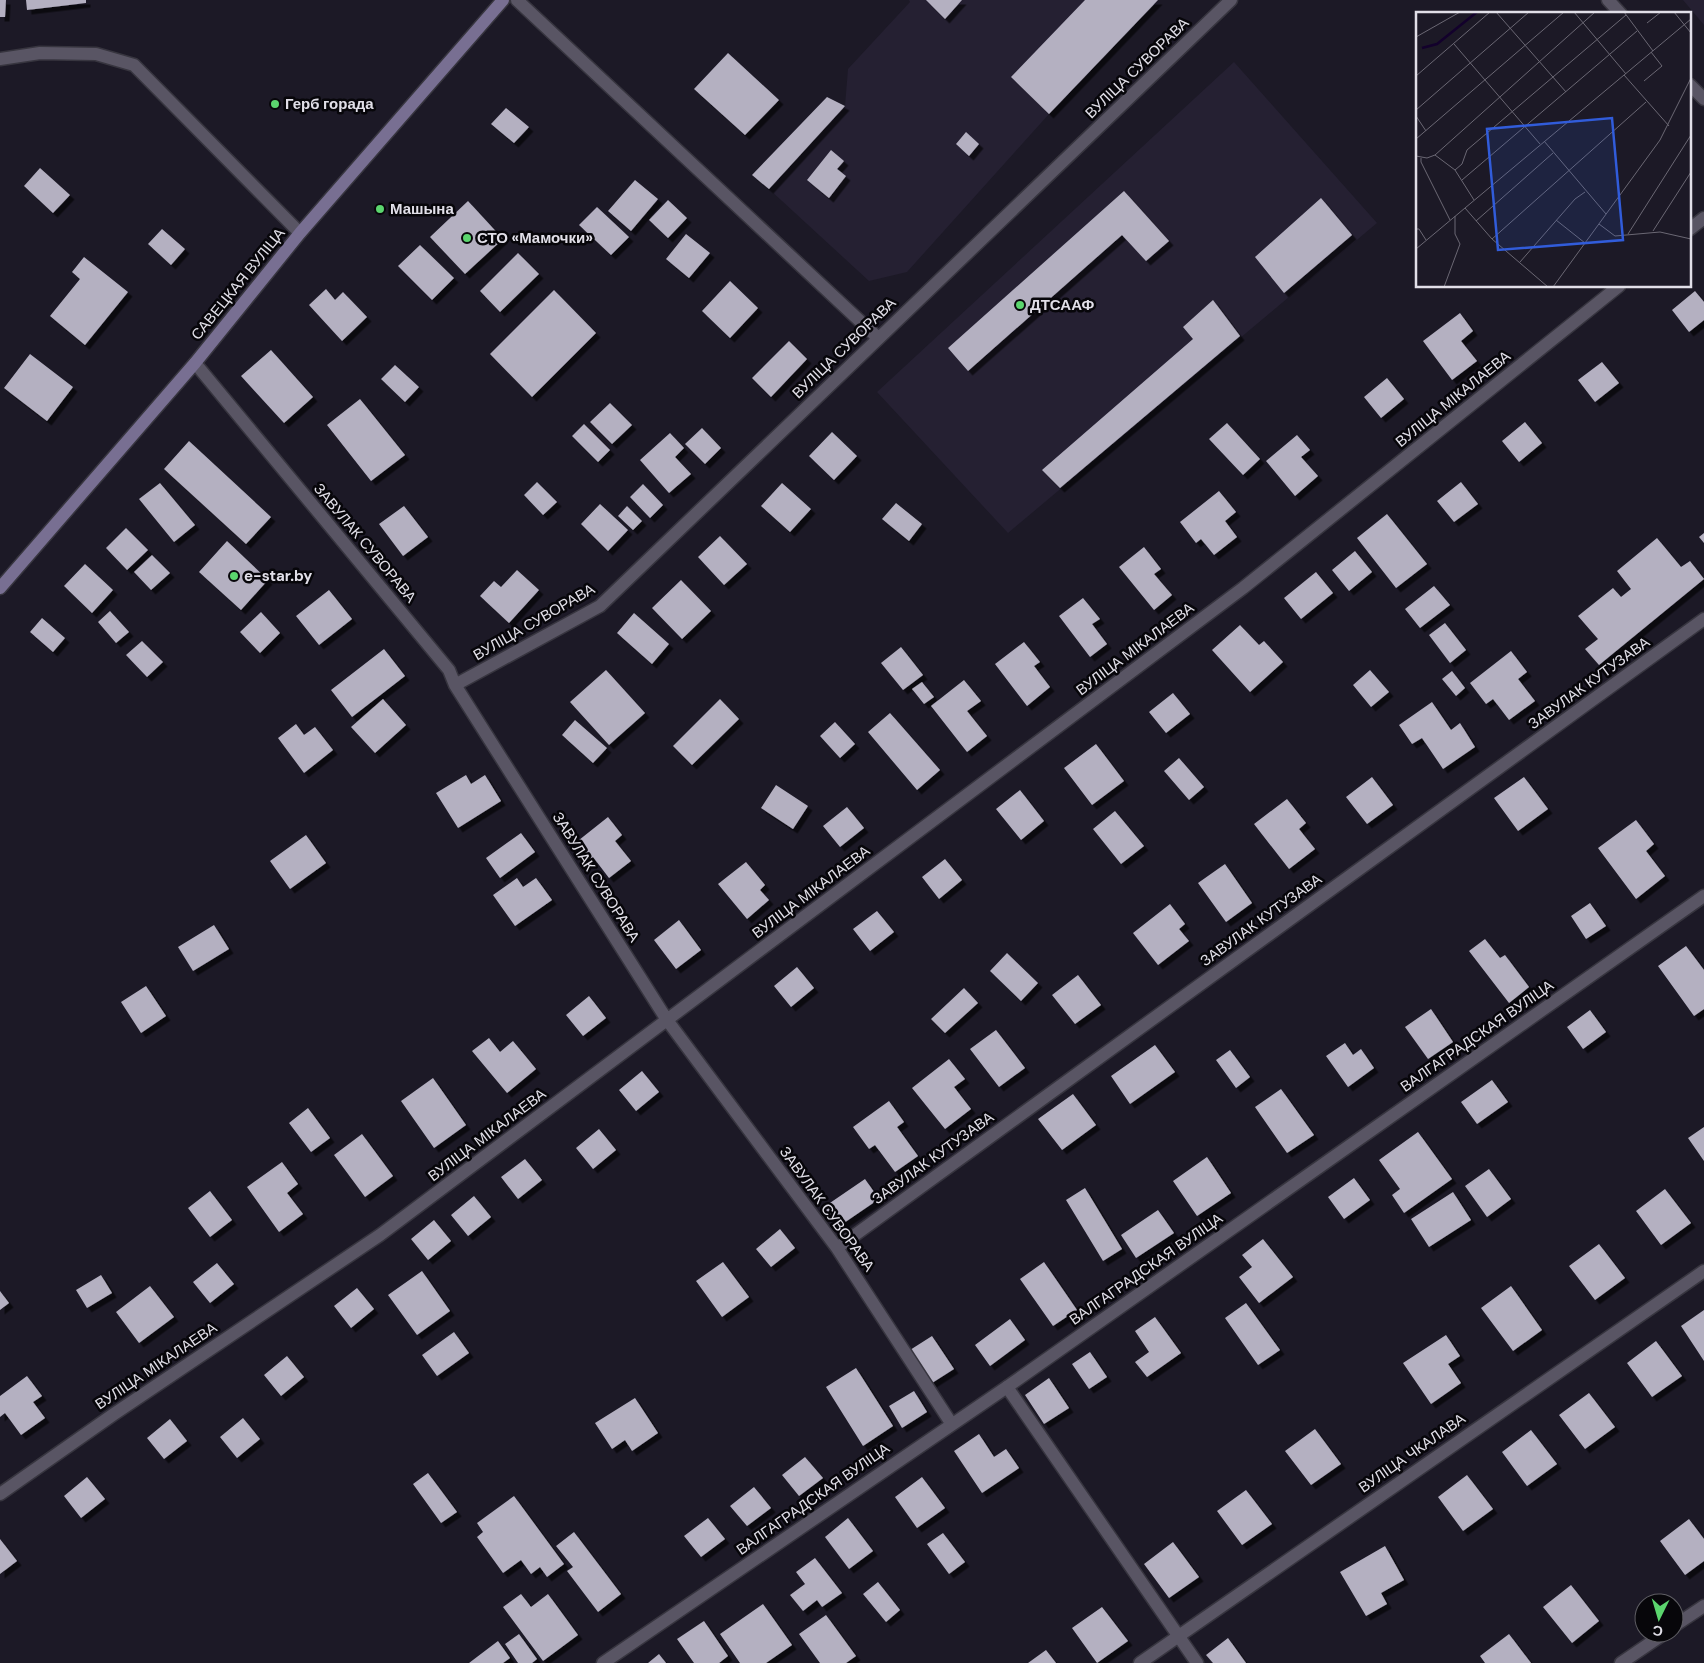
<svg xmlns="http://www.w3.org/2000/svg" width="1704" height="1663" viewBox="0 0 1704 1663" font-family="'DM Sans',sans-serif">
  <defs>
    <filter id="shadow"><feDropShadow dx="4.5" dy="4.5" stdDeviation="0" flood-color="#0009"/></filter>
  </defs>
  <rect width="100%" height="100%" fill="#1c1926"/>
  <!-- built -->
  <path fill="#252032" d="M909 0H1158L1049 114 907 272 869 281 769 189 845 106 848 69 910 2Z
    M1683 0H1704V25Z
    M1234 62 1377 223 1008 533 877 392Z"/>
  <!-- building -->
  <path fill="#b4b0c1" filter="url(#shadow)" d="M0 0H6L5 17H0Z
    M26 0H86V3L27 10Z
    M926 0H962L945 19Z
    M1085 0H1158L1049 114 1011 77Z
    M728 53 779 100 745 135 694 89Z
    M827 97 845 106 769 189 752 175Z
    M506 108 529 127 514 143 491 124Z
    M966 132 979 144 969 156 956 144Z
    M831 150 844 161 837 169 846 176 829 198 807 180Z
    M40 168 70 195 53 213 24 186Z
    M635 180 658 199 631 231 608 211Z
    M1124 191 1169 241 1146 261 1122 235 968 371 948 348Z
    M1321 198 1352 235 1284 293 1255 257Z
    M668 200 687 218 668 238 649 220Z
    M468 201 503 239 465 274 430 237Z
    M597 207 629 237 611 255 579 225Z
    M162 229 185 249 171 265 148 244Z
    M686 234 710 253 689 278 666 259Z
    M420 245 454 278 432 300 398 266Z
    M518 253 539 274 500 312 480 291Z
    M84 257 128 292 85 345 50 316 80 279 72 272Z
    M730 281 758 308 730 338 702 311Z
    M326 289 335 300 343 292 367 317 342 341 309 305Z
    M554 290 596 333 532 397 490 354Z
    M1695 291 1704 302V320L1689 332 1672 310Z
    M1213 300 1240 336 1060 488 1042 470 1193 339 1183 327Z
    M1460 313 1473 331 1461 341 1477 361 1452 380 1423 341Z
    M789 341 807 359 771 397 752 378Z
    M271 350 313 397 284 423 241 376Z
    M30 354 73 387 47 421 4 388Z
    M1602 362 1619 383 1595 402 1578 380Z
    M395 365 419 387 405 402 381 379Z
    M1387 378 1404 399 1381 418 1364 397Z
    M360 399 405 455 371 481 327 425Z
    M610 403 632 425 612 444 590 422Z
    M1525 422 1542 443 1519 462 1502 441Z
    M1227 423 1260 459 1243 475 1209 439Z
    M584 424 610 450 598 462 572 436Z
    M702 428 721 448 705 464 685 444Z
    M832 432 857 456 834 480 809 456Z
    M670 433 684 448 675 457 691 474 669 493 640 460Z
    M1297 435 1310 450 1301 457 1318 476 1295 496 1266 461Z
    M189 441 271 517 246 544 164 469Z
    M537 482 557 502 543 515 524 495Z
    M1461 482 1478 504 1454 522 1437 501Z
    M160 483 195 525 174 542 139 499Z
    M782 483 811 509 790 532 761 506Z
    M643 484 663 505 650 518 630 497Z
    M1219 491 1236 512 1225 521 1237 537 1214 555 1201 539 1196 543 1180 522Z
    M896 503 922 524 909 541 882 519Z
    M600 504 628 530 608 551 581 524Z
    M404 506 428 537 403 556 379 524Z
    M627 506 642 521 633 530 618 516Z
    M1387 514 1427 564 1396 588 1357 538Z
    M126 528 148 550 127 570 106 548Z
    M1704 533V543L1699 537Z
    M720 536 747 564 724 585 698 557Z
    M1657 538 1681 567 1690 561 1704 579 1599 665 1585 649 1598 639 1578 616 1613 588 1621 597 1631 589 1617 571Z
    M227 541 268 580 241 610 199 572Z
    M1144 547 1161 569 1154 574 1172 595 1154 610 1119 567Z
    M1355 551 1372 572 1349 591 1332 570Z
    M152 555 170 573 151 590 134 572Z
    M85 564 113 590 92 613 64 586Z
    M517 570 539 590 509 623 480 596 494 581 501 587Z
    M1316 572 1333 593 1301 619 1284 598Z
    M681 580 711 611 682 639 652 608Z
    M1434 586 1450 605 1420 628 1405 609Z
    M329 590 352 619 319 645 296 616Z
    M1083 598 1100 619 1092 624 1107 644 1090 657 1059 616Z
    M110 611 129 632 116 643 98 622Z
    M261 612 280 633 260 653 240 632Z
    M634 613 669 644 652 664 617 633Z
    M42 618 65 638 53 652 30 632Z
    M1445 623 1466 650 1450 663 1429 635Z
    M1240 625 1259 645 1264 641 1283 662 1250 692 1212 650Z
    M142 641 163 662 147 677 126 655Z
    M1024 642 1040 662 1034 666 1050 687 1027 706 995 664Z
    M901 647 923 675 903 690 881 663Z
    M384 649 405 676 352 717 331 690Z
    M1511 651 1527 672 1518 679 1535 701 1509 720 1493 699 1486 704 1470 683Z
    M606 670 645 713 609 745 570 702Z
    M1370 670 1389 692 1371 707 1353 685Z
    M1452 671 1465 688 1456 696 1442 679Z
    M964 680 981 701 967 711 987 736 967 752 931 706Z
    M922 682 934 697 924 704 912 689Z
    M1173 693 1190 714 1166 733 1149 712Z
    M383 699 406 725 375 753 351 727Z
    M720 699 739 719 692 765 673 746Z
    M1432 702 1451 730 1460 723 1475 747 1443 769 1422 738 1412 744 1399 725Z
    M890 713 940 770 917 790 868 732Z
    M575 720 607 748 593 763 562 735Z
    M835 722 855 744 840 758 820 736Z
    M296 724 304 735 315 727 333 750 304 773 278 738Z
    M1096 744 1124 781 1092 805 1064 768Z
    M1179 758 1204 787 1189 800 1164 771Z
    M466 775 471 784 485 775 501 801 458 828 436 793Z
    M1372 777 1393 805 1367 824 1346 797Z
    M1524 777 1548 809 1518 831 1494 798Z
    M776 785 808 806 793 829 761 808Z
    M1020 790 1044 821 1021 840 996 809Z
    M1287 799 1306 823 1299 829 1315 849 1289 869 1254 824Z
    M847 807 864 828 840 847 823 826Z
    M1115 811 1144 846 1121 864 1093 829Z
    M608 817 622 835 615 841 631 861 609 878 593 857 588 861 574 844Z
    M1636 820 1654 844 1646 851 1665 876 1636 899 1598 848Z
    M521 833 535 852 500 878 486 858Z
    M306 835 326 863 290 889 270 861Z
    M945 859 962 880 939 899 922 877Z
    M746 862 765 885 760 890 769 900 747 919 718 884Z
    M1225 864 1252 903 1226 922 1198 883Z
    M517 878 523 887 536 878 552 900 515 926 493 895Z
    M1590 903 1606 926 1586 939 1571 916Z
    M1170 904 1185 924 1179 929 1189 941 1158 965 1133 933Z
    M877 911 894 932 870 951 853 929Z
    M679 920 701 950 676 969 654 940Z
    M214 925 229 949 193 971 178 947Z
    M1485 939 1500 958 1505 955 1529 987 1509 1003 1469 951Z
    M1686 946 1704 970V1009L1694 1016 1658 966Z
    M1007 953 1038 983 1021 1001 990 971Z
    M797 967 814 988 791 1007 774 986Z
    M1078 975 1101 1005 1075 1024 1052 995Z
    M146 986 166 1016 141 1033 121 1002Z
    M964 988 978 1003 945 1033 931 1019Z
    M589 996 606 1018 583 1036 566 1015Z
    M1431 1009 1453 1042 1428 1059 1405 1027Z
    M1590 1010 1606 1032 1583 1049 1567 1027Z
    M996 1030 1025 1068 999 1087 970 1049Z
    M489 1038 500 1052 513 1041 536 1069 507 1093 472 1051Z
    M1345 1043 1353 1055 1361 1049 1374 1068 1348 1087 1326 1056Z
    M1155 1045 1175 1072 1130 1104 1111 1076Z
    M1230 1050 1250 1077 1236 1088 1216 1060Z
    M949 1059 965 1079 954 1087 971 1109 945 1129 912 1088Z
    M642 1071 659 1092 636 1111 619 1090Z
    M433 1078 466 1125 434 1148 401 1101Z
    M1492 1080 1508 1102 1477 1124 1461 1102Z
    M1281 1089 1314 1135 1287 1153 1255 1107Z
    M1073 1094 1096 1125 1062 1150 1038 1119Z
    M889 1101 904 1122 897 1127 918 1156 895 1172 875 1145 869 1149 853 1127Z
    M308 1108 330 1138 311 1152 289 1123Z
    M1704 1127V1161L1688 1138Z
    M599 1129 616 1150 593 1169 576 1148Z
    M1418 1132 1452 1179 1404 1213 1392 1195 1400 1189 1379 1160Z
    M362 1134 393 1176 365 1197 334 1155Z
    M1207 1157 1231 1193 1197 1216 1173 1181Z
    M525 1159 542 1180 518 1199 501 1177Z
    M282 1162 298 1184 287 1193 303 1214 279 1232 247 1187Z
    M1489 1169 1511 1199 1487 1217 1465 1186Z
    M1354 1178 1370 1200 1344 1219 1328 1197Z
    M865 1179 879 1199 838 1227 824 1207Z
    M1085 1188 1122 1249 1103 1261 1066 1200Z
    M1665 1189 1691 1223 1661 1245 1636 1211Z
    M210 1191 232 1220 210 1237 188 1208Z
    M1453 1192 1471 1220 1429 1247 1411 1219Z
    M474 1196 491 1217 468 1236 451 1215Z
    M1158 1210 1174 1233 1136 1258 1121 1235Z
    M434 1220 451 1241 428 1260 411 1239Z
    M780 1229 795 1248 771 1267 756 1249Z
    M1263 1239 1293 1277 1259 1303 1239 1277 1252 1267 1242 1255Z
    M1599 1244 1625 1278 1595 1300 1569 1266Z
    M723 1262 749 1297 722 1317 696 1281Z
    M1044 1262 1077 1310 1053 1326 1020 1279Z
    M217 1263 234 1284 210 1303 193 1282Z
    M422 1271 450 1311 417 1335 388 1295Z
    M101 1275 112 1293 87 1308 76 1290Z
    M150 1286 174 1317 139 1343 116 1312Z
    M1511 1286 1542 1330 1513 1351 1481 1308Z
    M357 1288 374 1309 351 1328 334 1306Z
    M0 1291 9 1303 0 1310Z
    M1246 1303 1280 1350 1258 1365 1225 1318Z
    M1704 1310V1361L1681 1326Z
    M1155 1317 1181 1353 1147 1377 1135 1362 1149 1352 1135 1331Z
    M1010 1319 1025 1340 990 1366 975 1345Z
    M454 1332 469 1353 437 1376 422 1355Z
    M1446 1335 1460 1356 1448 1364 1461 1383 1431 1404 1403 1363Z
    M932 1336 954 1369 932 1383 910 1350Z
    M1656 1341 1682 1376 1652 1397 1627 1363Z
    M1090 1352 1107 1377 1089 1389 1072 1364Z
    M287 1356 304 1377 281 1396 264 1375Z
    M856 1368 893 1426 863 1446 826 1387Z
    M27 1376 42 1396 33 1402 45 1418 21 1435 5 1413 0 1417V1396Z
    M1049 1378 1069 1408 1044 1424 1025 1395Z
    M914 1391 927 1412 902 1428 889 1406Z
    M1589 1393 1615 1427 1585 1449 1559 1415Z
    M635 1398 658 1433 632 1451 625 1440 612 1449 595 1423Z
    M243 1418 260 1439 237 1458 220 1437Z
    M170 1419 187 1441 164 1459 147 1438Z
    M1315 1429 1341 1464 1311 1485 1285 1451Z
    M1531 1430 1557 1464 1527 1486 1502 1452Z
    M979 1434 994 1457 1006 1449 1019 1468 982 1493 954 1451Z
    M805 1457 823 1478 799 1496 782 1475Z
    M428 1473 457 1512 441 1523 413 1484Z
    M1467 1475 1493 1509 1463 1531 1438 1497Z
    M87 1477 105 1499 81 1518 64 1496Z
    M922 1477 945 1508 917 1528 895 1497Z
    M754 1487 771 1508 747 1526 730 1506Z
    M1246 1490 1272 1524 1242 1545 1217 1511Z
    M514 1496 564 1564 547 1577 540 1567 531 1574 521 1560 503 1573 477 1537 483 1532 477 1523Z
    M708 1518 725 1539 701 1557 684 1536Z
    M848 1518 873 1551 849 1569 825 1537Z
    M1689 1519 1704 1539V1561L1685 1575 1660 1541Z
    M574 1532 621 1594 598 1612 567 1571 573 1567 556 1546Z
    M943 1533 965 1562 949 1574 927 1544Z
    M0 1539 17 1561 0 1574Z
    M1173 1542 1199 1577 1169 1598 1144 1564Z
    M1385 1546 1404 1580 1381 1593 1387 1604 1366 1616 1340 1572Z
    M815 1558 842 1593 822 1607 817 1600 803 1611 790 1595 805 1584 796 1572Z
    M878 1582 900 1610 886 1622 863 1594Z
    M1571 1585 1599 1621 1572 1643 1543 1607Z
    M521 1594 531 1607 548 1594 578 1635 543 1661 503 1607Z
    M763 1604 792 1645 766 1663H740L720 1634Z
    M1102 1607 1128 1641 1097 1663 1072 1628Z
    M826 1615 856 1656 846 1663H820L799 1634Z
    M704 1621 728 1656 719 1663H694L677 1639Z
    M519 1634 537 1659 532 1663H518L505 1644Z
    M1509 1634 1531 1663H1485L1480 1656Z
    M1228 1638 1246 1663H1213L1206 1655Z
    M498 1641 510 1658 503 1663H469Z
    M1046 1650 1056 1663H1028Z
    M659 1654 666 1663H648Z"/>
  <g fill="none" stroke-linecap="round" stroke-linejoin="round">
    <!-- minor casing -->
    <g stroke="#37353f" stroke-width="15">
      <path id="minor" d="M517 0 877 337
        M0 59 40 53 96 54 134 65 300 233
        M1690 229 1704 218
        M195 363 449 670 455 685 667 1020 837 1248 951 1423
        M455 685 600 606 1231 0
        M837 1248 1704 619
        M1007 1387 1197 1663
        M0 1494 114 1414 380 1235 1243 588 1619 286
        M1674 1626 1704 1606
        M1140 1663 1704 1271
        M1621 1663 1665 1633"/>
    </g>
    <!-- tertiary casing -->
    <g stroke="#37353f" stroke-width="15">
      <path id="tertiary" d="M1608 0 1621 14
        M1690 85 1704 99
        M603 1663 1007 1387 1704 896"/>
    </g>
    <!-- secondary casing -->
    <g stroke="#37353f" stroke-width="15">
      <path id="secondary" d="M0 588 195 363 300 233 503 0"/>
    </g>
    <!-- minor -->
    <use href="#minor" stroke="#595564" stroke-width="12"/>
    <!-- tertiary -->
    <use href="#tertiary" stroke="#595564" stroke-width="12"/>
    <!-- secondary -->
    <use href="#secondary" stroke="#786f92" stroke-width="12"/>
  </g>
  <!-- markers -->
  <g fill="#5bd56e" stroke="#07060a" stroke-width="2">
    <circle cx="275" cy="104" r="5"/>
    <circle cx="380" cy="209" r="5"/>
    <circle cx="467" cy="238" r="5"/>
    <circle cx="1020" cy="305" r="5"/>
    <circle cx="234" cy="576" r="5"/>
  </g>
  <g text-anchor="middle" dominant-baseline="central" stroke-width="5" stroke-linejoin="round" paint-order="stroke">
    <!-- street labels -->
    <g font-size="15" fill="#e1dfe8" stroke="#07060a">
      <text transform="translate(1137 68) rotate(-44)">ВУЛІЦА СУВОРАВА</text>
      <text transform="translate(238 284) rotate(-51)">САВЕЦКАЯ ВУЛІЦА</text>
      <text transform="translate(844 348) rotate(-44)">ВУЛІЦА СУВОРАВА</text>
      <text transform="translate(1453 399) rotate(-39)">ВУЛІЦА МІКАЛАЕВА</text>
      <text transform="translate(365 543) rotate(50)">ЗАВУЛАК СУВОРАВА</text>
      <text transform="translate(534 622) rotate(-30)">ВУЛІЦА СУВОРАВА</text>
      <text transform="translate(1135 649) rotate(-37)">ВУЛІЦА МІКАЛАЕВА</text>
      <text transform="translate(1589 683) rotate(-36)">ЗАВУЛАК КУТУЗАВА</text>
      <text transform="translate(596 877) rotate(58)">ЗАВУЛАК СУВОРАВА</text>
      <text transform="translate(811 892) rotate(-37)">ВУЛІЦА МІКАЛАЕВА</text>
      <text transform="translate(1261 920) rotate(-36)">ЗАВУЛАК КУТУЗАВА</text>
      <text transform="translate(1477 1036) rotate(-35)">ВАЛГАГРАДСКАЯ ВУЛІЦА</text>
      <text transform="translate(487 1135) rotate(-37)">ВУЛІЦА МІКАЛАЕВА</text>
      <text transform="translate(933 1158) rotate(-36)">ЗАВУЛАК КУТУЗАВА</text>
      <text transform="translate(827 1209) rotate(54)">ЗАВУЛАК СУВОРАВА</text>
      <text transform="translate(1146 1269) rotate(-35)">ВАЛГАГРАДСКАЯ ВУЛІЦА</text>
      <text transform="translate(156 1366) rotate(-34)">ВУЛІЦА МІКАЛАЕВА</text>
      <text transform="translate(1412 1453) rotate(-35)">ВУЛІЦА ЧКАЛАВА</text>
      <text transform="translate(813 1499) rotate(-35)">ВАЛГАГРАДСКАЯ ВУЛІЦА</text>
    </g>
    <!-- poi labels -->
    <g font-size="15" font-weight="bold" fill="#e1dfe8" stroke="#07060a" text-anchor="start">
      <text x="285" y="104">Герб горада</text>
      <text x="390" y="209">Машына</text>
      <text x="477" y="238">СТО «Мамочки»</text>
      <text x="1030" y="305">ДТСААФ</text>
      <text x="244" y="576">e-star.by</text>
    </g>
  </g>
  <!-- overview -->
  <g transform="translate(1416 12)">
    <rect width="275" height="275" fill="#1c1926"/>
    <path fill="none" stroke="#13012c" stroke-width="2.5" d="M6 36 21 32 61 0"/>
    <path fill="none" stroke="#6b6874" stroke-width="1" d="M80 0 150 80M158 0 210 62M208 0 237 39M258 0 275 21M231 11 245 0M0 25 44 0M38 32 124 132M208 63 253 114M0 64 74 0M228 69 246 54 235 40M0 98 113 0M0 104 10 119M0 127 148 0M128 129 190 202M19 143 39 158 58 188M0 144 11 146 19 143 179 0M5 146V150L34 208M39 158 46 152 51 138 210 3M46 168 221 19M49 196 76 227 132 275M140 208 169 231M60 209 137 141M183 212 199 224 244 220 275 227M0 217H3L10 228M237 219 275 160M212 222 275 123M76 227 230 90M0 237 275 7M104 250 159 187 169 180M28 275 44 232 39 222V204M137 275 244 128 275 66"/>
    <path fill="#315cda" fill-opacity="0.15" stroke="#315cda" stroke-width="2.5" d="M196 106 207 228 82 238 71 117Z"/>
    <rect width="275" height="275" fill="none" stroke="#e1dfe8" stroke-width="2.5"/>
  </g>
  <!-- north arrow -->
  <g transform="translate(1659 1618) rotate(185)"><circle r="24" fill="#07060a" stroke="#5e5d63"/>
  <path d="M0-4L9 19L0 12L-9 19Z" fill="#5bd56e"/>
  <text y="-8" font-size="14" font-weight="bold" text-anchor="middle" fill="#e1dfe8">С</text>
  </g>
</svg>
